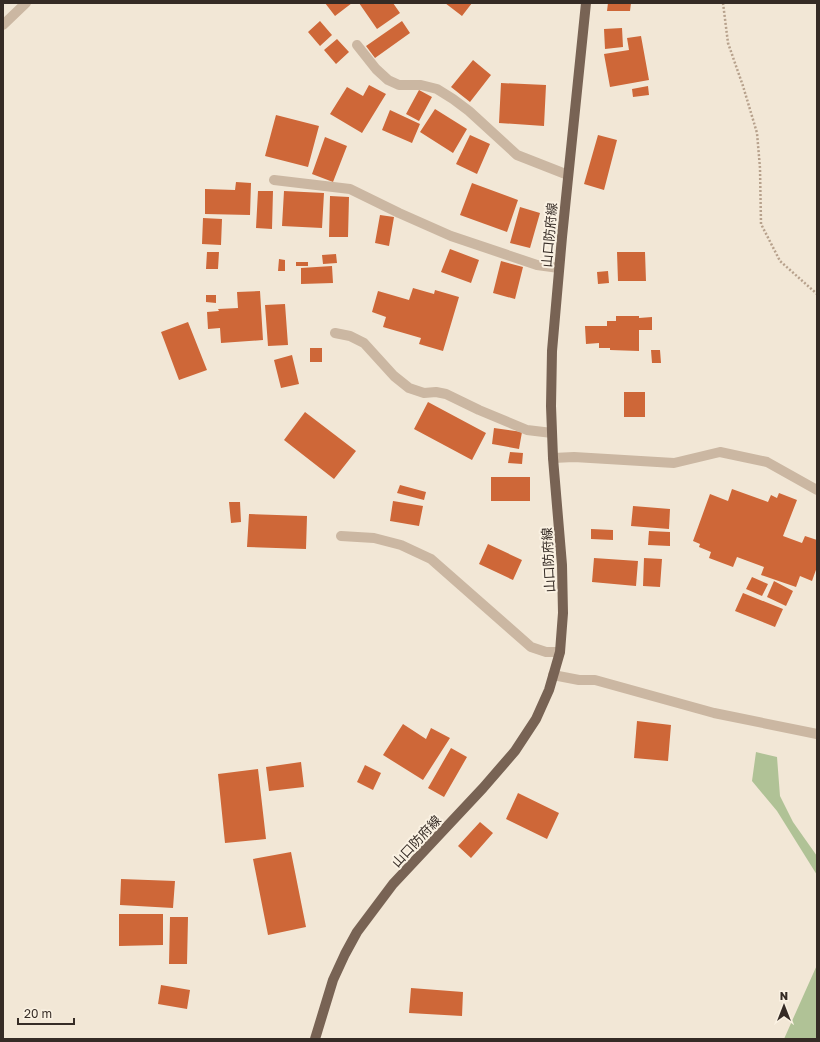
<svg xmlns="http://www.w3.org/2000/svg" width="820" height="1042" viewBox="0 0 820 1042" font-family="'Golos Text','Noto Sans JP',sans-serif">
  <rect width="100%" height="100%" fill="#f2e7d6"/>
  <!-- green -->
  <path fill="#b0c296" d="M756 752 777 757 780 796 793 822 817 856V875L777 811 752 781Z
    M817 965V1039H784L788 1030Z"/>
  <!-- building -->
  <path fill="#ce6738" d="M325 3H352L335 16Z
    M359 3H393L400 13 377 29Z
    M445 3H472L462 16Z
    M608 3H631L630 11H607Z
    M320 21 332 35 320 46 308 32Z
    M402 21 410 33 375 58 366 46Z
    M622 28 623 47 605 49 604 29Z
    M641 36 649 80 610 87 604 54 629 50 627 38Z
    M337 39 349 52 336 64 324 50Z
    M473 60 491 75 470 102 451 87Z
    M501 83 546 85 544 126 499 123Z
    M369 85 386 94 362 133 330 114 347 87 363 96Z
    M648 86 649 95 633 97 632 89Z
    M419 90 432 97 419 121 406 114Z
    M435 109 467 129 453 153 420 132Z
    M390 110 420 124 412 143 382 130Z
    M276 115 319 126 308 167 265 156Z
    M470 135 490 144 477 174 456 164Z
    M598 135 617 140 604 190 584 184Z
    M325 137 347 146 333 182 312 174Z
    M236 182 251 183 250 215 205 214V189L235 190Z
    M472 183 518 200 507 232 460 215Z
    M258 191H273L272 229 256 228Z
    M284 191 324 193 322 228 282 226Z
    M330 196 349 197 348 237H329Z
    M520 207 540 213 530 248 510 243Z
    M380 215 394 217 389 246 375 243Z
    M203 218 222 219 221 245 202 244Z
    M450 249 479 260 471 283 441 272Z
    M207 252H219L218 269H206Z
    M617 252H645L646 281H618Z
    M336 254 337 263 323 264 322 255Z
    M279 259 285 260V271H278Z
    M501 261 523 267 515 299 493 293Z
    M296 262H308V266H296Z
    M332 266 333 283 301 284V268Z
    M608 271 609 283 598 284 597 272Z
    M413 288 434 294 435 290 459 297 443 351 419 344 421 338 383 327 386 317 372 312 378 291 409 300Z
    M260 291 263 340 221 343 220 328 208 329 207 312 219 311 218 309 238 308 237 292Z
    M206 295H216V303L206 302Z
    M285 304 288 345 268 346 265 305Z
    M616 316H639V318L652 317V330H639V351L610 350V348H599V343L586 344 585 326H607V321H616Z
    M188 322 207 370 179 380 161 332Z
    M310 348H322V362H310Z
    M651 350H660L661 363H652Z
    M292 355 299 384 281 388 274 360Z
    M624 392H645V417H624Z
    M428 402 486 433 472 460 414 429Z
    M305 412 356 451 334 479 284 440Z
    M494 428 522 432 519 449 492 444Z
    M510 452 523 453 522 464 508 463Z
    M491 477H530V501H491Z
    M400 485 426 492 424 500 397 493Z
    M732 489 768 502 771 495 777 498 779 493 797 500 783 536 802 543 805 536 817 540V567L812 581 800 576 796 587 761 575 764 567 737 557 733 567 709 558 711 552 699 547 700 544 693 541 710 494 728 501Z
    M393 501 423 506 419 526 390 521Z
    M229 502H240L241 522 231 523Z
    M633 506 670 509 669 529 631 526Z
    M249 514 307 516 306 549 247 547Z
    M591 529 613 530V540L591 539Z
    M649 531 670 532V546L648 545Z
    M488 544 522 560 513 580 479 564Z
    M594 558 638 561 636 586 592 582Z
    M644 558 662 559 660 587 643 586Z
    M752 577 768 584 762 596 746 589Z
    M774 581 793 591 786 606 767 597Z
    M743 593 783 609 775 627 735 611Z
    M637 721 671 725 668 761 634 758Z
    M403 724 426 739 431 728 450 738 423 780 383 755Z
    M451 748 467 757 444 797 428 788Z
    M301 762 304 787 269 791 266 767Z
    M365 765 381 773 373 790 357 782Z
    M258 769 266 839 225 843 218 774Z
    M518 793 559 813 547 839 506 819Z
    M480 822 493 833 471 858 458 846Z
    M291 852 306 927 268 935 253 859Z
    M121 879 175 881 173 908 120 905Z
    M119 914H163V945L119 946Z
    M170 917H188L187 964H169Z
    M161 985 190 990 187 1009 158 1004Z
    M411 988 463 992 462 1016 409 1013Z"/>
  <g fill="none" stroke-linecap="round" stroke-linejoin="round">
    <!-- path -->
    <path stroke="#b7a18c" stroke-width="2.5" stroke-dasharray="2 2" stroke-linecap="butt" d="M723 3 728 43 743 86 757 133 760 168 761 224 780 261 817 294"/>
    <!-- minor -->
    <path stroke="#cbb7a2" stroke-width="10" d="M3 25 26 3
      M357 45 376 69 388 80 399 85H421L437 89 453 99 469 111 517 155 568 175
      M274 180 350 189 399 213 451 236 537 265 559 268
      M335 333 350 336 364 343 394 376 409 388 424 393 436 392 446 394 479 410 527 430 552 433
      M553 458 574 457 674 463 720 452 767 462 817 490
      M341 536 374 538 401 545 431 559 531 647 546 652H560
      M553 675 579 680H595L714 713 817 734"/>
    <!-- major -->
    <path stroke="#786354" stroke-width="10" d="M315 1039 333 980 345 954 357 932 393 884 483 788 515 751 536 719 549 690 560 652 563 613 562 565 553 458 551 406 552 351 562 237 586 3"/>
  </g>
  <g text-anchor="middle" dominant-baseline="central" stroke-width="4" stroke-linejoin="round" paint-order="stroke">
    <!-- street labels -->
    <g font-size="13" fill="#352b25" stroke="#faf1e2">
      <text transform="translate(549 235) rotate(-85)">山口防府線</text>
      <text transform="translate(548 560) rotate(-93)">山口防府線</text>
      <text transform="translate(416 841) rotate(-47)">山口防府線</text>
    </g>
  </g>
  <!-- border -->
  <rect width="820" height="1042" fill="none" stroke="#352b25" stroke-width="8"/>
  <!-- north arrow -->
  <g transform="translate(784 1006)" stroke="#faf1e2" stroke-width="3" paint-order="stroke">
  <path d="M0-3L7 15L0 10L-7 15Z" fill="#352b25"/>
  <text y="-6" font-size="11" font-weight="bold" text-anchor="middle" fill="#352b25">N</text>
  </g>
  <!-- scale -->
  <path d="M18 1018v6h56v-6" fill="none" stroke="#352b25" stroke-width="2"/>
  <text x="24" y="1018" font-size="12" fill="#352b25" stroke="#faf1e2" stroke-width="3" paint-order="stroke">20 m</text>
</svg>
